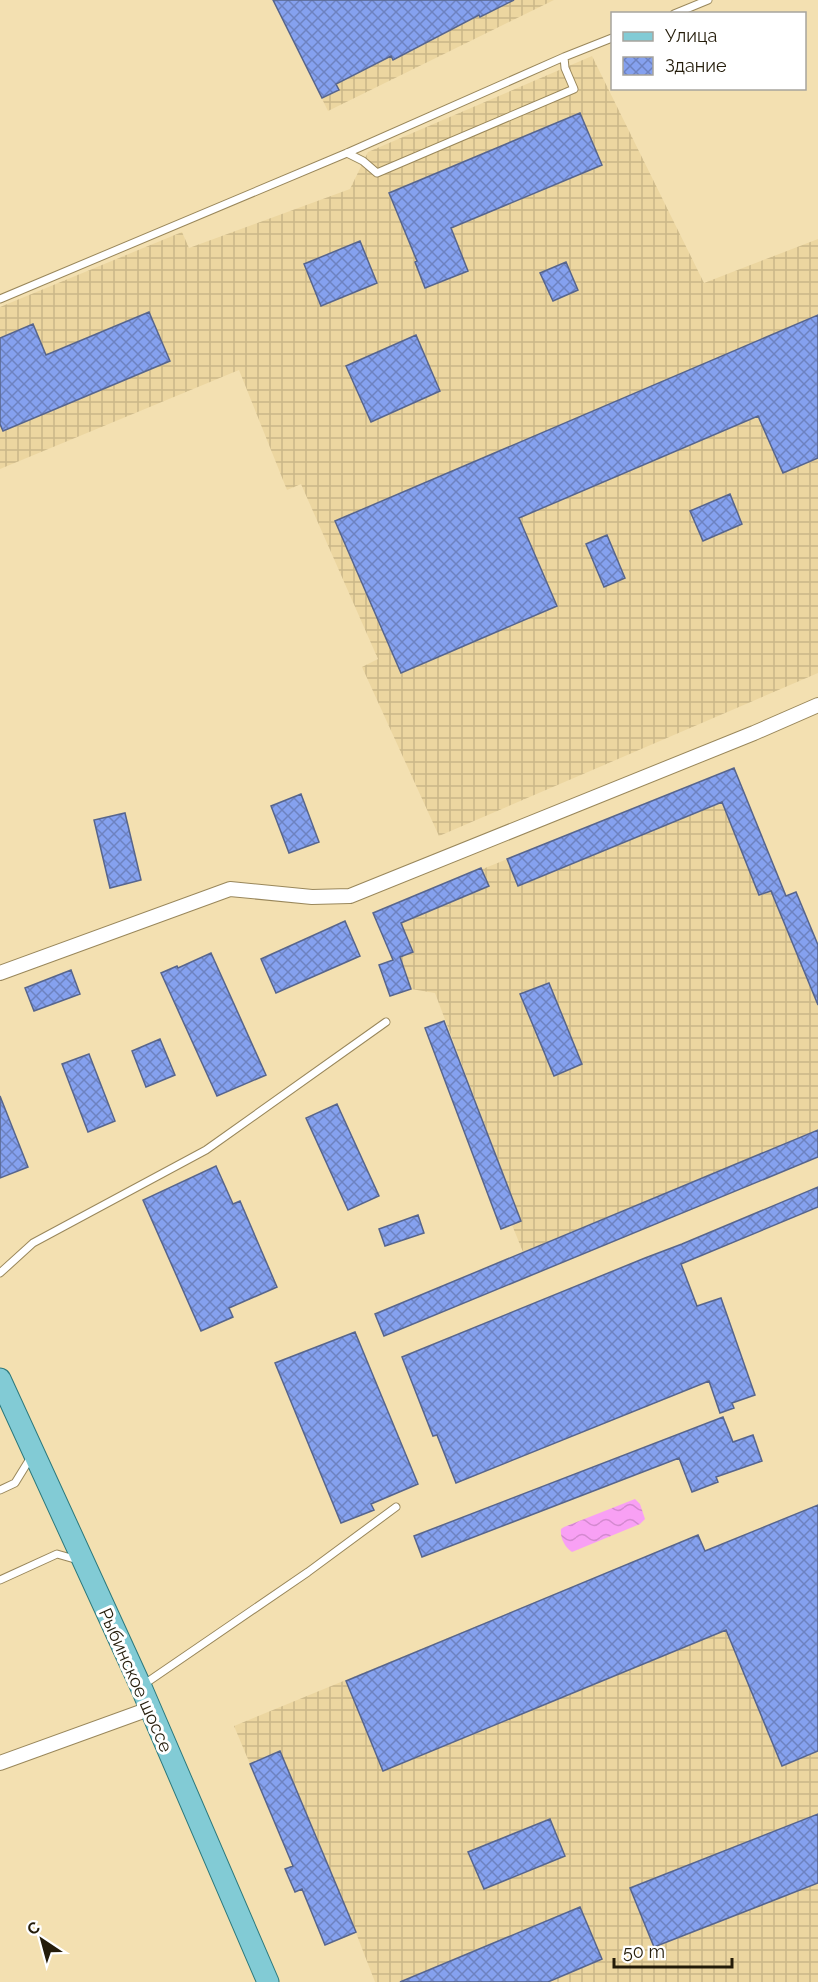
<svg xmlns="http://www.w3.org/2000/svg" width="818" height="1982" viewBox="0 0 818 1982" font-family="Raleway,sans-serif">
  <defs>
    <pattern id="industrial-grid" width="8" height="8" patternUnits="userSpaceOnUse" patternTransform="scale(1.5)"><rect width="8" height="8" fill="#ecd6a0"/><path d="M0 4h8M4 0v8" fill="none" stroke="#cab788"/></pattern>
    <pattern id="water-waves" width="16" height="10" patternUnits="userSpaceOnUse" patternTransform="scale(1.5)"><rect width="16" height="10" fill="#f8a0f4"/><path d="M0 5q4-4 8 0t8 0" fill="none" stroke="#d489d0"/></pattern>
    <pattern id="building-cross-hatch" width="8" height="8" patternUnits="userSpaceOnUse" patternTransform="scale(1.5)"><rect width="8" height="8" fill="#85a1ef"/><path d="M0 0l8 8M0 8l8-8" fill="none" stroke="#6d82c0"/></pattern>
  </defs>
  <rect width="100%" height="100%" fill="#f3e0b1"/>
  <!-- industrial -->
  <path fill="url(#industrial-grid)" d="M273 0H554L328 111Z
    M592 56 704 283 818 239V673L439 836 362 667 378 659 301 484 287 490 239 370 0 469V307L182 232 189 248 350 189 368 152Z
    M734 768 782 886 771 891 812 992 818 991V1130L523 1252 512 1225 521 1221 435 993 411 989 400 958 393 960 373 913Z
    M818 1505V1982H375L356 1933 325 1945 302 1890 295 1892 285 1869 293 1866 234 1726 698 1535 705 1551Z"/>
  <!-- water -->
  <path fill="url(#water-waves)" d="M635 1499 640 1504 645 1519 640 1524 572 1552C565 1548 560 1538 561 1529L564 1527Z"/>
  <!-- building -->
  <path fill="url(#building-cross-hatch)" stroke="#57658c" stroke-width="1.5" d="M273 0H514L480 17 479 15 393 60 391 56 336 84 339 90 322 98Z
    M580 113 602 165 451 228 468 271 425 288 415 262 417 261 389 193Z
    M360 241 377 283 321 306 304 264Z
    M566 262 578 290 553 301 540 273Z
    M149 312 170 361 3 431 0 424V338L33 324 46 355Z
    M818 315V458L783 473 758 416 519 518 557 606 401 673 335 521Z
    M416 335 440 391 371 422 346 366Z
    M730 494 742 524 703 541 690 511Z
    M607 535 625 578 604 587 586 544Z
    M734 768 786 896 796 892 818 945V1005L771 891 759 895 722 802 518 886 507 859Z
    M301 794 319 842 289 853 271 806Z
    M125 813 141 880 110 888 94 820Z
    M481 868 489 886 401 923 413 952 400 957 411 989 390 996 379 965 393 960 373 913Z
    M345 921 360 956 276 993 261 959Z
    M211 953 266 1075 217 1096 161 973 177 966 178 968Z
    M71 970 80 994 34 1011 25 988Z
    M549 983 582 1064 554 1076 520 994Z
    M444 1021 521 1221 501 1229 425 1028Z
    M160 1039 175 1075 146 1087 132 1051Z
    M89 1054 115 1121 88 1132 62 1064Z
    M0 1096 28 1167 0 1178Z
    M337 1104 379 1196 348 1210 306 1118Z
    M818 1130V1157L384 1336 375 1314Z
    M216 1166 233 1204 240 1201 277 1287 229 1308 233 1317 201 1331 143 1200Z
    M818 1187V1207L681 1264 697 1306 721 1298 755 1395 732 1403 734 1408 720 1413 709 1381 456 1483 437 1435 433 1436 402 1357 645 1258 682 1244Z
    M418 1215 424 1233 385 1246 379 1229Z
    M355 1332 418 1484 371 1504 374 1510 341 1523 275 1363Z
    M723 1417 733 1442 753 1435 762 1461 716 1477 718 1482 692 1492 679 1458 422 1557 414 1536Z
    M818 1505V1751L782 1766 726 1630 383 1771 346 1681 698 1535 705 1551Z
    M280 1751 356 1932 325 1945 302 1889 295 1892 285 1869 293 1866 250 1764Z
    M818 1814V1883L654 1947 630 1888Z
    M550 1819 565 1856 484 1889 468 1852Z
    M580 1907 602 1959 548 1982H400Z"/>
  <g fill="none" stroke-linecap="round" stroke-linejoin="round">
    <!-- service casing -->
    <g stroke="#99875b" stroke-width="9">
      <path id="service" d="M674 14 708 0
        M347 153 363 161 377 173 574 89 565 68 564 57
        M0 299 347 153 564 57 612 38
        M0 1273 33 1243 206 1150 386 1022
        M0 1490 15 1483 31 1457
        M0 1580 57 1554 78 1560
        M143 1685 308 1572 396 1507"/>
    </g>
    <!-- minor casing -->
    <g stroke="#99875b" stroke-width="16">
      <path id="minor" d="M0 973 230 889 312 897 350 896 754 733 818 705
        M0 1763 149 1709"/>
    </g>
    <!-- primary casing -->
    <g stroke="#2b787c" stroke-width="23">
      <path id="primary" d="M0 1379 141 1687 268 1982"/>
    </g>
    <!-- service -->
    <use href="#service" stroke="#fff" stroke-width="7"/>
    <!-- minor -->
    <use href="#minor" stroke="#fff" stroke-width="14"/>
    <!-- primary -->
    <use href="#primary" stroke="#82cbd5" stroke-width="21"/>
  </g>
  <g text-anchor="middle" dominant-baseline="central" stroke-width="6" stroke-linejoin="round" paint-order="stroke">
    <!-- street labels -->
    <g font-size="18" fill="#241c0a" stroke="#fff">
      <text transform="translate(136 1680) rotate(66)">Рыбинское шоссе</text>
    </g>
  </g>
  <!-- legend -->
  <rect x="611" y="12" width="195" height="78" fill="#ffffff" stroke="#a7a49d" stroke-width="1.5"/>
  <rect x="623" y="32" width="30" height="9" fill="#82cbd5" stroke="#a7a49d" stroke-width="1.5"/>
  <text x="665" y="42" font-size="18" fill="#241c0a">Улица</text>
  <rect x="623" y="57" width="30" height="18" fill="url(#building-cross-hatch)" stroke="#a7a49d" stroke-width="1.5"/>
  <text x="665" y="72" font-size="18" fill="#241c0a">Здание</text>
  <!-- north arrow -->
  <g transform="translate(42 1940) rotate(324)" stroke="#ffffff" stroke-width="4.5" paint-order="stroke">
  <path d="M0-4.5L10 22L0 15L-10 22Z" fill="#241c0a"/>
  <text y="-9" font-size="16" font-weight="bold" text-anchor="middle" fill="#241c0a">С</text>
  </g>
  <!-- scale -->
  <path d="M614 1958v9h118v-9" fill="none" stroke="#241c0a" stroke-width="3"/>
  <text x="623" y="1958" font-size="18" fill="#241c0a" stroke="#ffffff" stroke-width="4.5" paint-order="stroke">50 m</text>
</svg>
